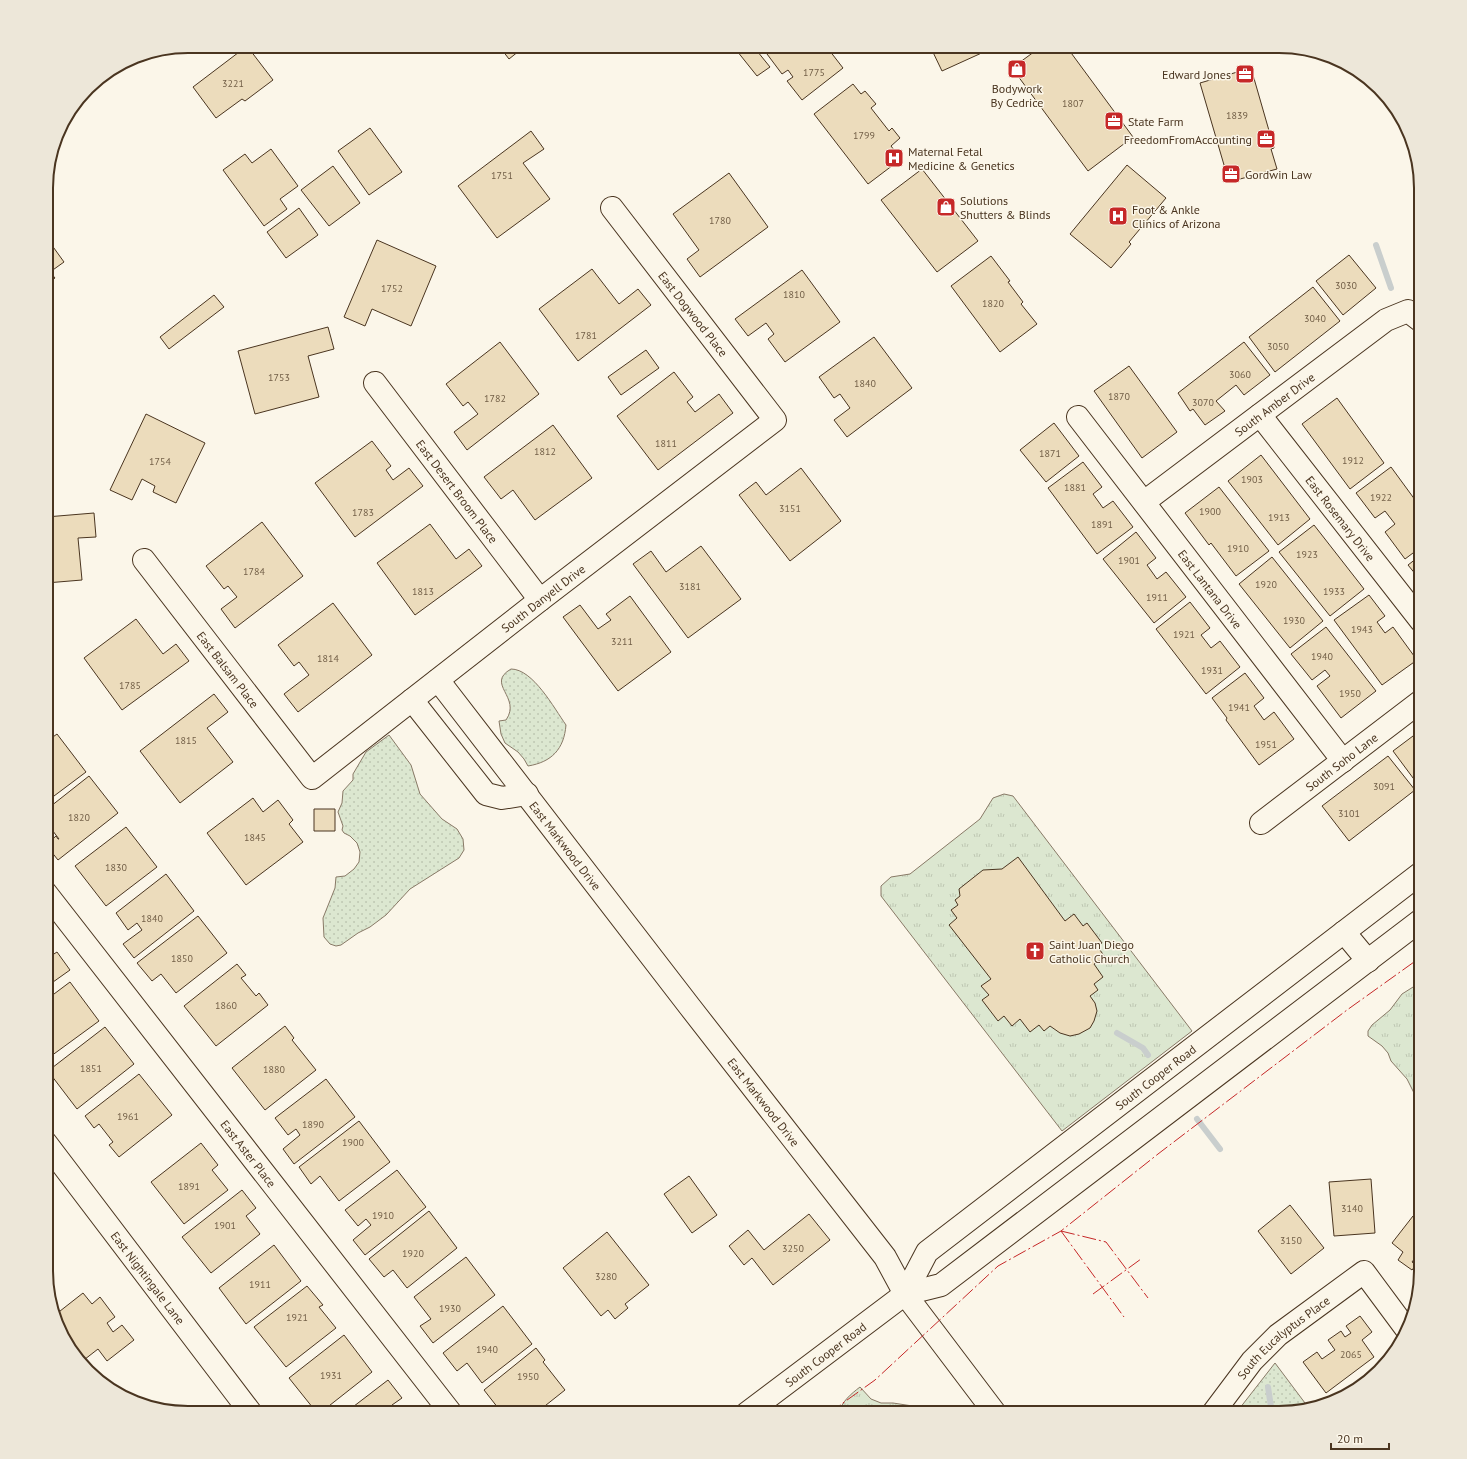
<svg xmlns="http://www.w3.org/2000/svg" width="1467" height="1459" viewBox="0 0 1467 1459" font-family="'PT Sans',sans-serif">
  <defs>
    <pattern id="grass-tufts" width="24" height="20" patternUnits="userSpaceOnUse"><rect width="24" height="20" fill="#dce7d0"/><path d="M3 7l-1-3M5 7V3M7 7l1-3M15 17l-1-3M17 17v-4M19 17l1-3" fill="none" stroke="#bec7b2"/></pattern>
    <pattern id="park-dots" width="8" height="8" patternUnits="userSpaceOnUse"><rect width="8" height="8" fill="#dce7d0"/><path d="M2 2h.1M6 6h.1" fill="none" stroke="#bec7b2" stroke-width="1.8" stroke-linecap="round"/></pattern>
  </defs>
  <rect width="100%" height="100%" fill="#fbf6e9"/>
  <!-- grass -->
  <path fill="url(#grass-tufts)" stroke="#887966" d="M1004 794 1013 796 1192 1031 1062 1131 881 896V886L891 877 910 874 980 819 993 798Z
    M1421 982V1102L1417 1099 1407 1079 1391 1061 1388 1053 1382 1046 1368 1036V1031L1372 1025 1390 1010 1402 994Z
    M860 1387 871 1399 881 1403H893L919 1407 928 1413H839C842 1401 851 1394 860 1387Z"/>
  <!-- park -->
  <path fill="url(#park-dots)" stroke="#887966" d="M511 669C533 669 554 708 566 725 564 749 552 762 528 766L524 759 518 752 505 743 501 734 499 721 506 720C522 697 485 684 511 669Z
    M389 735 411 765 420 794 442 819 457 829 463 839 464 850 459 858 410 889 386 915 370 927 358 933 341 945 336 946 330 944 324 937 323 918 335 888 336 877 345 876 354 869 359 862 360 852 357 843 350 836 344 833 342 830 343 826 338 812 342 803 343 791 353 780V774L366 752Z
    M1275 1363 1308 1407 1279 1413H1236Z"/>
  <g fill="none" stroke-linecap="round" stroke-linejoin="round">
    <!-- stream -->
    <path stroke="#c9cecd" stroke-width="6" d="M1376 245 1391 288
      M1117 1033 1143 1048 1148 1055
      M1197 1119 1220 1149
      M1268 1387 1271 1407"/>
  </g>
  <!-- building -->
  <path fill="#ecdcbc" stroke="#4a3520" d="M247 46 273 80 245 101 242 99 216 118 193 87Z
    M499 46H515L519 51 509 59Z
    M529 46H544L534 53Z
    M733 46H753L770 67 757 76Z
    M761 46H826L843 68 802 100 787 81 793 77 788 70 782 74Z
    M930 46H997L942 71Z
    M1042 46H1058L1060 49 1066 46 1133 137 1088 171 1012 68Z
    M1251 68 1274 148 1271 149 1277 169 1229 182 1200 83Z
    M853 84 861 94 865 91 876 104 871 108 889 131 892 128 900 138 891 146 901 159 868 184 814 114Z
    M370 128 402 172 369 195 338 151Z
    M531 131 544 149 523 163 550 199 497 238 458 186Z
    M271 149 298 186 280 199 287 209 264 226 223 170 245 154 252 163Z
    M1127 165 1166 198 1129 242 1131 244 1111 268 1070 234Z
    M333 166 360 203 329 226 301 190Z
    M922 169 978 241 937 272 881 200Z
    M729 173 768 227 700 277 687 259 699 250 673 214Z
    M299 208 318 235 286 258 267 232Z
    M46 237 64 262 50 272 55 278 46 284Z
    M377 240 436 266 411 326 372 309 365 326 344 317Z
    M1421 251V265L1415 256Z
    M1349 255 1376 288 1343 315 1316 281Z
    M991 256 1010 281 1008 282 1023 302 1021 304 1037 324 1000 352 951 286Z
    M592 269 619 304 638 289 651 305 578 361 539 309Z
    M802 270 840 322 785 362 768 339 774 334 766 323 748 336 735 319Z
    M1313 287 1340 321 1275 372 1249 337Z
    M214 295 224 307 169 349 160 337Z
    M328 327 334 349 308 356 319 397 255 414 238 351Z
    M874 337 912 388 847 437 834 420 850 408 840 394 834 398 819 377Z
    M500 342 539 394 467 450 454 432 478 414 468 402 463 406 446 384Z
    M1244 342 1270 375 1244 395 1236 385 1216 401 1225 411 1205 425 1193 409 1190 411 1178 393Z
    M646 350 659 368 621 395 608 377Z
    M1129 366 1177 432 1142 458 1094 391Z
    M674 372 693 397 687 402 695 412 719 394 733 413 658 470 617 416Z
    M1337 398 1384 463 1350 489 1302 424Z
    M146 414 205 443 176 503 153 492 155 486 142 479 132 500 110 490Z
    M1054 423 1079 456 1046 482 1020 450Z
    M553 425 592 478 535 520 513 490 501 499 484 477Z
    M372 441 391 466 386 470 393 480 409 468 423 486 355 537 315 483Z
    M1261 455 1310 519 1278 545 1228 481Z
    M1083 462 1102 487 1093 494 1103 508 1113 501 1133 527 1097 554 1048 488Z
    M1391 467 1421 508V547L1405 559 1385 532 1395 524 1385 511 1375 518 1356 493Z
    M801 468 841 521 790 561 739 495 756 482 766 495Z
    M1219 487 1269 551 1236 576 1211 543 1209 545 1185 513Z
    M94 513 96 537 78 538 82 580 46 583V517Z
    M262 522 303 576 235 628 221 609 237 597 228 586 224 589 206 566Z
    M430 524 456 559 469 549 482 566 415 615 377 563Z
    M1314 525 1364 589 1330 616 1279 552Z
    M1136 532 1156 558 1147 565 1157 579 1166 572 1186 597 1154 623 1103 559Z
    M701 546 741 599 688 638 633 564 651 551 666 572Z
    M1421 555V581L1408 565Z
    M1272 557 1323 621 1290 648 1239 584Z
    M1369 595 1385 616 1377 622 1385 633 1393 627 1417 660 1382 685 1334 620Z
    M630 596 671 652 618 691 563 617 580 605 598 629 611 620 606 614Z
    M1190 602 1210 628 1201 635 1211 648 1220 641 1240 667 1206 694 1156 629Z
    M333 603 372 655 298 712 284 694 309 675 299 662 294 666 278 645Z
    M136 619 163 654 176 644 189 661 122 710 84 658Z
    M1326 627 1376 691 1341 718 1317 686 1330 676 1325 670 1312 680 1291 654Z
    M1245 673 1264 698 1254 706 1264 720 1274 712 1294 739 1259 765 1226 720 1227 718 1212 698Z
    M214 694 228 712 207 728 233 762 180 803 140 751Z
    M1421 730V784L1419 786 1393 751Z
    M57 734 86 772 46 802V742Z
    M1388 756 1415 790 1349 841 1322 806Z
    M89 776 118 813 58 860 46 845 56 836 58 839H59L46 822V810Z
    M253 798 263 812 278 800 293 820 289 824 303 842 246 885 207 833Z
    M314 809H335V831H314Z
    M126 827 157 867 106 906 75 866Z
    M1018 857 1065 921 1074 914 1083 926 1087 923 1102 943 1097 946 1105 957 1094 964 1103 977 1094 984 1098 990 1090 996 1095 1003 1097 1011 1094 1021 1090 1028 1079 1034 1070 1036 1060 1033 1050 1026 1044 1031 1039 1025 1030 1032 1020 1019 1012 1026 1004 1016 998 1021 982 1000 989 995 981 986 991 979 949 925 957 918 951 910 958 905 955 900 960 896 959 889 983 870 1002 869Z
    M166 874 194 911 134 958 123 944 142 930 137 923 128 930 116 913Z
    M198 916 227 953 176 993 161 974 152 981 137 963Z
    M57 952 70 970 46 987V959Z
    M237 964 246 975 241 978 256 996 259 993 268 1005 216 1046 184 1006Z
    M70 982 99 1021 47 1059 46 1000Z
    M285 1026 294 1038 292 1040 316 1070 265 1110 232 1068Z
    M105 1027 134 1064 77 1109 48 1071Z
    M139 1074 172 1115 119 1157 109 1145 113 1142 99 1124 94 1128 85 1116Z
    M326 1079 355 1117 294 1164 283 1149 300 1135 296 1129 288 1135 275 1118Z
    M359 1121 390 1162 339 1201 320 1176 311 1184 299 1167Z
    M201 1143 218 1165 212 1170 228 1190 184 1224 151 1182Z
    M397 1170 426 1207 365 1255 353 1240 371 1225 366 1219 358 1226 345 1210Z
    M689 1176 717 1215 692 1233 664 1194Z
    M1371 1179 1375 1233 1334 1236 1329 1182Z
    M242 1190 256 1208 246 1216 260 1234 211 1273 182 1237Z
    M1290 1205 1324 1248 1291 1274 1258 1231Z
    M429 1211 457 1248 407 1288 393 1270 384 1277 369 1259Z
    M809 1214 830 1240 773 1285 752 1258 744 1265 729 1246 748 1230 764 1250Z
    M1413 1216 1419 1221 1421 1218V1250L1412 1262 1416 1265 1412 1270 1398 1260 1403 1252 1392 1243Z
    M607 1232 649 1285 625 1304 628 1308 615 1319 608 1310 601 1316 563 1268Z
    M274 1245 301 1281 246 1324 219 1288Z
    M466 1257 495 1295 433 1343 420 1326 431 1319 414 1297Z
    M307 1286 323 1305 319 1307 336 1328 286 1367 254 1327Z
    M83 1293 92 1304 100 1297 115 1317 107 1323 113 1332 122 1325 134 1340 107 1361 98 1349 80 1363 57 1325 55 1315Z
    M503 1306 532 1344 482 1383 467 1363 457 1371 443 1353Z
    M1360 1316 1372 1332 1362 1340 1374 1357 1326 1393 1303 1362 1317 1352 1322 1359 1335 1350 1328 1340 1341 1331 1345 1337 1351 1333 1346 1326Z
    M344 1335 372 1372 320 1413H317L289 1378Z
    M536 1348 545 1360 543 1362 565 1390 536 1413H502L484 1390Z
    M1377 1371 1373 1378 1354 1389Z
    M388 1380 402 1398 392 1405 398 1413H345Z"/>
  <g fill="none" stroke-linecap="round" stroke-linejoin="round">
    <!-- minor casing -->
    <g stroke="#4a3520" stroke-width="24">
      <g id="minor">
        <path id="s1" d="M375 383 540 600"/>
        <path id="s2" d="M1260 415 1421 621"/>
        <path id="s3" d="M1078 417 1343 761"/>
        <path id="s4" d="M1144 502 1386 320 1408 311 1421 321"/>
        <path id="s5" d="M144 560 312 778 540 600 775 420 612 208"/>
        <path id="s6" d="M438 680 690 1007 885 1257 905 1294 995 1413"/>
        <path d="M412 700 486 794 502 798 527 794"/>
        <path id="s7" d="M1261 823 1421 701"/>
        <path id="s8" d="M46 893 451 1413"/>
        <path id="s9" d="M46 1143 251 1413"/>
        <path id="s10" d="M1213 1413 1252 1361 1278 1335 1364 1272 1407 1330"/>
      </g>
    </g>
    <!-- major casing -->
    <g stroke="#4a3520" stroke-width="24">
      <g id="major">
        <path d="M1344 932 1368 961"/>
        <path id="s11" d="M905 1294 927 1252 1421 873"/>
        <path id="s12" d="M747 1413 905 1294 941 1285 1421 920"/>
      </g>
    </g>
    <!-- minor -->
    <use href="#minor" stroke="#fbf6e9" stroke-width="22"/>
    <!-- major -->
    <use href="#major" stroke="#fbf6e9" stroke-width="22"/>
    <!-- power -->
    <path stroke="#c62828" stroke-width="1" stroke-dasharray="14 3 2 3" stroke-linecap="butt" d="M1061 1231 1106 1242 1148 1298
      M1061 1231 1124 1317
      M1093 1294 1141 1259
      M829 1413 875 1380 998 1266 1061 1231 1158 1154 1347 1010 1421 957"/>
  </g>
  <!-- icons -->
  <defs>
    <g id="shop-square" transform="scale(1)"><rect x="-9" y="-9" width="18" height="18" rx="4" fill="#c62828" stroke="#fbf6e9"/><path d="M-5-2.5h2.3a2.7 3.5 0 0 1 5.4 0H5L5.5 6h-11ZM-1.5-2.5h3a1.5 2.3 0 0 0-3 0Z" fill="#fff"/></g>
    <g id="office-square" transform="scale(1)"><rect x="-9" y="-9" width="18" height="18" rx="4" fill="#c62828" stroke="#fbf6e9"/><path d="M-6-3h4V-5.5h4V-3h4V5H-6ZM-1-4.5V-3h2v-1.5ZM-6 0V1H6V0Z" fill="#fff"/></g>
    <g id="hospital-square" transform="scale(1)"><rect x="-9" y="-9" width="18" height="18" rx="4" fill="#c62828" stroke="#fbf6e9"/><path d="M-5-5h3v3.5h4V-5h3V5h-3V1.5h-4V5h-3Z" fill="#fff"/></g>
    <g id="church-square" transform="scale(1)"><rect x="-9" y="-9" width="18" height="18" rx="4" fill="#c62828" stroke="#fbf6e9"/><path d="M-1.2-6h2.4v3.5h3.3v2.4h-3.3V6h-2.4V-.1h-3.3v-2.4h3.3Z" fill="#fff"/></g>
  </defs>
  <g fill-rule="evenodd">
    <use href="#shop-square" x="1017" y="69"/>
    <use href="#office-square" x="1245" y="74"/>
    <use href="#office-square" x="1114" y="121"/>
    <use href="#office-square" x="1266" y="139"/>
    <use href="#hospital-square" x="894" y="158"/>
    <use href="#office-square" x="1231" y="174"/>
    <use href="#shop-square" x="946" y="207"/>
    <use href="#hospital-square" x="1118" y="216"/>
    <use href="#church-square" x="1035" y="951"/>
  </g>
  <g text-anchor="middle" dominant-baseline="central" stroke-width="3" stroke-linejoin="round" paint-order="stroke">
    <!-- number labels -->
    <g font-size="10" fill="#725f47">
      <text x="814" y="72">1775</text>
      <text x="233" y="83">3221</text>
      <text x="1073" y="103">1807</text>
      <text x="1237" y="115">1839</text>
      <text x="864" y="135">1799</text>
      <text x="502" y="175">1751</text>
      <text x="720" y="220">1780</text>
      <text x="1346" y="285">3030</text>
      <text x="392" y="288">1752</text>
      <text x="794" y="294">1810</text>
      <text x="993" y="303">1820</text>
      <text x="1315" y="318">3040</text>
      <text x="586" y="335">1781</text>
      <text x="1278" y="346">3050</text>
      <text x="1240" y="374">3060</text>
      <text x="279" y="377">1753</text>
      <text x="865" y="383">1840</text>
      <text x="1119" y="396">1870</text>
      <text x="495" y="398">1782</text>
      <text x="1203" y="402">3070</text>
      <text x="666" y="443">1811</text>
      <text x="545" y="451">1812</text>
      <text x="1050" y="453">1871</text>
      <text x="1353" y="460">1912</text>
      <text x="160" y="461">1754</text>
      <text x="1252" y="479">1903</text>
      <text x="1075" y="487">1881</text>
      <text x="1381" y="497">1922</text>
      <text x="790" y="508">3151</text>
      <text x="1210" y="511">1900</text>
      <text x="363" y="512">1783</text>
      <text x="1279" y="517">1913</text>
      <text x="1102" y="524">1891</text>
      <text x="1238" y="548">1910</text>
      <text x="1307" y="554">1923</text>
      <text x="1129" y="560">1901</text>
      <text x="254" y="571">1784</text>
      <text x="1266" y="584">1920</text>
      <text x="690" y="586">3181</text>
      <text x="423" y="591">1813</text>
      <text x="1334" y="591">1933</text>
      <text x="1157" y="597">1911</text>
      <text x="1294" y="620">1930</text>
      <text x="1362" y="629">1943</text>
      <text x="1184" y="634">1921</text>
      <text x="622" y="641">3211</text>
      <text x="1322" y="656">1940</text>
      <text x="328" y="658">1814</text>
      <text x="1212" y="670">1931</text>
      <text x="130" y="685">1785</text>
      <text x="1350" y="693">1950</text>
      <text x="1239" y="707">1941</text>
      <text x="186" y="740">1815</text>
      <text x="1266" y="744">1951</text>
      <text x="1384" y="786">3091</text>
      <text x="1349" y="813">3101</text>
      <text x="79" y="817">1820</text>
      <text x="255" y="837">1845</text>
      <text x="116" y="867">1830</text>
      <text x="152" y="918">1840</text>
      <text x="182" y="958">1850</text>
      <text x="226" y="1005">1860</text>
      <text x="91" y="1068">1851</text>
      <text x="274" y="1069">1880</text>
      <text x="128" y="1116">1961</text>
      <text x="313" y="1124">1890</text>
      <text x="353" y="1142">1900</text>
      <text x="189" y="1186">1891</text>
      <text x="1352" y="1208">3140</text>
      <text x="383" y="1215">1910</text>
      <text x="225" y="1225">1901</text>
      <text x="1291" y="1240">3150</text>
      <text x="793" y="1248">3250</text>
      <text x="413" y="1253">1920</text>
      <text x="606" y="1276">3280</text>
      <text x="260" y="1284">1911</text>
      <text x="450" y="1308">1930</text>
      <text x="297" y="1317">1921</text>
      <text x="487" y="1349">1940</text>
      <text x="1351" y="1354">2065</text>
      <text x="331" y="1375">1931</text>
      <text x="528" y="1376">1950</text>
    </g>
    <!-- poi labels -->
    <g font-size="12" fill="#4a3520" stroke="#fbf6e9" text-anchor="start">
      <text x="1231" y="74" text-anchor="end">Edward Jones</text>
      <text x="1017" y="88" text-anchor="middle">Bodywork<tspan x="1017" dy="14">By Cedrice</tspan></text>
      <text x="1128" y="121">State Farm</text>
      <text x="1252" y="139" text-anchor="end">FreedomFromAccounting</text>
      <text x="908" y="151">Maternal Fetal<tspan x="908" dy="14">Medicine &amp; Genetics</tspan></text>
      <text x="1245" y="174">Gordwin Law</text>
      <text x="960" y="200">Solutions<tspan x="960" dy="14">Shutters &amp; Blinds</tspan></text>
      <text x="1132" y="209">Foot &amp; Ankle<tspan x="1132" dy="14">Clinics of Arizona</tspan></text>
      <text x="1049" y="944">Saint Juan Diego<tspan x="1049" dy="14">Catholic Church</tspan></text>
    </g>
    <!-- street labels -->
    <g font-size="12" fill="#4a3520" stroke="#fbf6e9">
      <text transform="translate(693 314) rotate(52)">East Dogwood Place</text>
      <text stroke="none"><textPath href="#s4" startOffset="163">South Amber Drive</textPath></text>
      <text stroke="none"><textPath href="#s1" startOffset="136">East Desert Broom Place</textPath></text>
      <text stroke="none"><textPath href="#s2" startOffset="131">East Rosemary Drive</textPath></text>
      <text stroke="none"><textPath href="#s3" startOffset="217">East Lantana Drive</textPath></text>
      <text stroke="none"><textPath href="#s5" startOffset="568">South Danyell Drive</textPath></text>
      <text stroke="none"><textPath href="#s5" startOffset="138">East Balsam Place</textPath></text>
      <text stroke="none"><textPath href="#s7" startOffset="101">South Soho Lane</textPath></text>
      <text stroke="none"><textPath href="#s6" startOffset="209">East Markwood Drive</textPath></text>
      <text stroke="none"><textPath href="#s11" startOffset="335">South Cooper Road</textPath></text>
      <text stroke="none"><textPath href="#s6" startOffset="533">East Markwood Drive</textPath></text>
      <text stroke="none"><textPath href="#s8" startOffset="330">East Aster Place</textPath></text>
      <text stroke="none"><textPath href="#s9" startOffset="169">East Nightingale Lane</textPath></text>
      <text stroke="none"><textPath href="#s10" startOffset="104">South Eucalyptus Place</textPath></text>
      <text stroke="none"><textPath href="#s12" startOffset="98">South Cooper Road</textPath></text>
    </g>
  </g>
  <!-- crop -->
  <path d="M0 0H1467V1459H0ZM188 53H1279A135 135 0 0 1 1414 188V1271A135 135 0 0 1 1279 1406H188A135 135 0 0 1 53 1271V188A135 135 0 0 1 188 53Z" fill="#ede7d9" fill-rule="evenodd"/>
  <path fill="none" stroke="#4a3520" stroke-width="2" d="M188 53H1279A135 135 0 0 1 1414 188V1271A135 135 0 0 1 1279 1406H188A135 135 0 0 1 53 1271V188A135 135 0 0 1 188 53Z"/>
  <!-- scale -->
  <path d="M1331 1443v6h58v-6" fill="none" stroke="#4a3520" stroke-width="2"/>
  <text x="1337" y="1443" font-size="12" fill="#4a3520" stroke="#fbf6e9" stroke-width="3" paint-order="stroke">20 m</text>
</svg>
